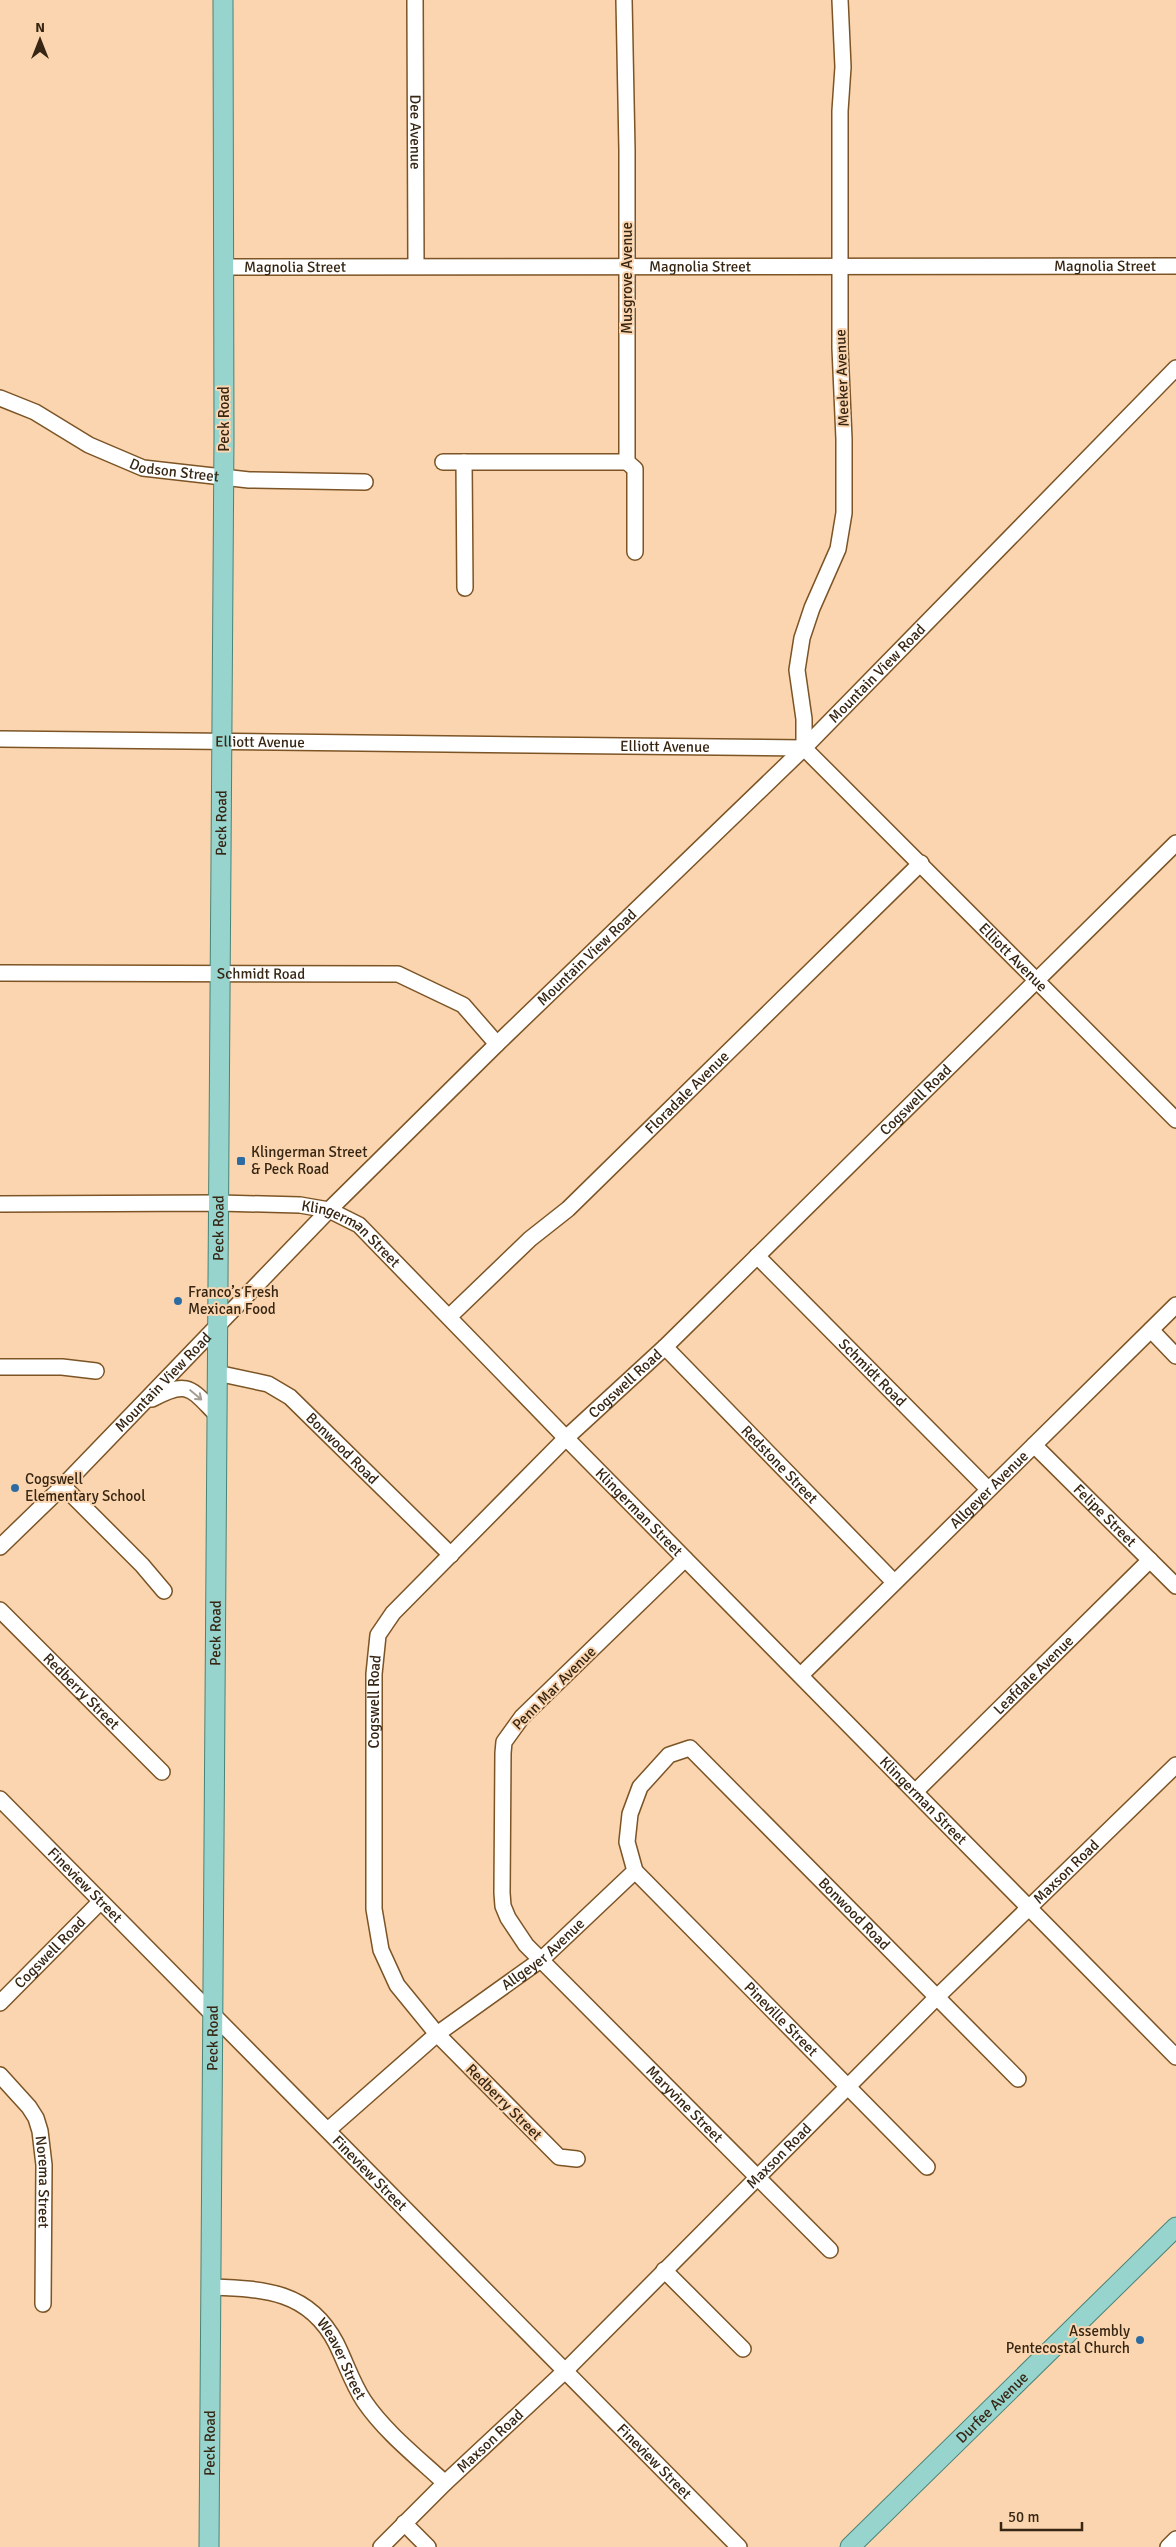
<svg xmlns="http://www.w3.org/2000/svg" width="1176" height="2547" viewBox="0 0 1176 2547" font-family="Signika,sans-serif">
  <rect width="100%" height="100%" fill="#fad5af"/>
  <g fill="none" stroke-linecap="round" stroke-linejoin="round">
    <!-- minor casing -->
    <g stroke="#7c5425" stroke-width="18">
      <g id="minor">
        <path id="s1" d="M415 0 416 266"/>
        <path d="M624 0 627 150V462L635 469V552"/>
        <path id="s2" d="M224 267 1176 266"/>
        <path id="s3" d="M0 398 35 412 89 445 143 468 249 480 365 482"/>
        <path d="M443 462H627"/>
        <path d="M464 462 465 588"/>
        <path id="s4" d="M0 739 804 748 1176 1120"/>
        <path d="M804 748V719L797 670 802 638 812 608 838 549 844 513V439L840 348V111L843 67 840 0"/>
        <path id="s5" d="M0 973 398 974 463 1005 497 1044"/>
        <path id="s6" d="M0 1204 219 1203 300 1205 329 1210 359 1225 566 1438 1176 2057"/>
        <path id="s7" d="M757 1256 988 1489"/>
        <path id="s8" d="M450 1316 530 1239 568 1209 921 863"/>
        <path d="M1151 1330 1176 1356"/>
        <path id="s9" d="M665 1347 894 1582"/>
        <path d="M0 1367H62L96 1371"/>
        <path id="s10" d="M217 1373 268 1384 290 1397 451 1555"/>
        <path d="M152 1399C189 1379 191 1389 217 1415"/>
        <path id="s11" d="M1034 1445 1176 1586"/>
        <path d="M63 1486 142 1565 164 1591"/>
        <path id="s12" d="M0 1547 63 1486 329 1210 497 1044 804 748 1176 368"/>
        <path id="s13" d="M685 1559 522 1717 504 1742 503 1753 502 1893 503 1906 508 1918 526 1945 830 2250"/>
        <path id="s14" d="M0 1610 162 1772"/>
        <path id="s15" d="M801 1675 1176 1305"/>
        <path id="s16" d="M916 1791 1150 1560"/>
        <path id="s17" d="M0 1799 739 2547"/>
        <path id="s18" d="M635 1871 927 2167"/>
        <path id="s19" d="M0 2003 100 1902"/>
        <path id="s20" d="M0 2075 29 2107 36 2118 40 2131 44 2165 43 2304"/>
        <path id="s21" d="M328 2130 437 2034 542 1959 635 1871 627 1842 630 1814 640 1787 669 1755 690 1748 1018 2079"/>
        <path id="s22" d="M577 2159 559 2157 437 2034 397 1985 381 1950 374 1909V1674L378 1635 393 1613 566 1438 665 1347 1176 843"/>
        <path d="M664 2270 743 2349"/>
        <path id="s23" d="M212 2287C265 2289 309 2291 336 2343 346 2363 352 2383 364 2401 385 2432 417 2457 445 2483"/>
        <path d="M404 2523 428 2547"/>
        <path id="s24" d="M381 2547 445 2483 565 2371 938 1996 1176 1765"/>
        <path d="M1168 2547 1176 2539"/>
      </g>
    </g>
    <!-- major casing -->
    <g stroke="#498478" stroke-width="21">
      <g id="major">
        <path id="s25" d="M209 2547 224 437 223 0"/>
        <path id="s26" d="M850 2547 1176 2227"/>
      </g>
    </g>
    <!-- minor -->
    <use href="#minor" stroke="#fff" stroke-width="15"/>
    <!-- major -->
    <use href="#major" stroke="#98d4ce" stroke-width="19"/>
  </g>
  <!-- one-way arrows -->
  <defs><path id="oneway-shaft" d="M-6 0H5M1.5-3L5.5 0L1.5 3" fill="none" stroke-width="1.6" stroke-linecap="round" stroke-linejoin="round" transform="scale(1.25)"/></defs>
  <use stroke="#a59d95" href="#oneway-shaft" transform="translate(196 1395) rotate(40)"/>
  <!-- markers -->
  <g fill="#2d6ca2" stroke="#fad5af" stroke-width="2">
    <rect x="236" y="1156" width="10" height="10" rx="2.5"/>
    <circle cx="178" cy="1301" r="5"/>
    <circle cx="15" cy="1488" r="5"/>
    <circle cx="1140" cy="2340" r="5"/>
  </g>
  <g text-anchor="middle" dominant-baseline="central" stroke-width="4" stroke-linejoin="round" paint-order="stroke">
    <!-- street labels -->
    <g font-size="15" fill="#372613" stroke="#fad5af">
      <text stroke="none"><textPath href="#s1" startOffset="132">Dee Avenue</textPath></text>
      <text stroke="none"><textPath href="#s2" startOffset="71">Magnolia Street</textPath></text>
      <text stroke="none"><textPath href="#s2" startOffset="476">Magnolia Street</textPath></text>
      <text stroke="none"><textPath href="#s2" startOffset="881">Magnolia Street</textPath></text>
      <text transform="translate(627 278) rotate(-90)">Musgrove Avenue</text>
      <text transform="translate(842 378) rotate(-92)">Meeker Avenue</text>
      <text transform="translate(224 419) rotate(-90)">Peck Road</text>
      <text stroke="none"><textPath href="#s3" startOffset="191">Dodson Street</textPath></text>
      <text stroke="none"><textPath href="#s12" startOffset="1238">Mountain View Road</textPath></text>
      <text stroke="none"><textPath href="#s4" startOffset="260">Elliott Avenue</textPath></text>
      <text stroke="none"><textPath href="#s4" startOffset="665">Elliott Avenue</textPath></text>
      <text stroke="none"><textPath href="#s25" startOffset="1724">Peck Road</textPath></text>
      <text stroke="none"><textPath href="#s12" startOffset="832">Mountain View Road</textPath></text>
      <text stroke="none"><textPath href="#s4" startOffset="1100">Elliott Avenue</textPath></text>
      <text stroke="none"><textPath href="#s5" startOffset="261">Schmidt Road</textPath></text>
      <text stroke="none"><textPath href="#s8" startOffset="326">Floradale Avenue</textPath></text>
      <text stroke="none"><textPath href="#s22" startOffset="1368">Cogswell Road</textPath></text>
      <text stroke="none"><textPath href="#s25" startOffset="1319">Peck Road</textPath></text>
      <text stroke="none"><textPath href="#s6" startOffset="360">Klingerman Street</textPath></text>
      <text stroke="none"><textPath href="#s7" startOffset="164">Schmidt Road</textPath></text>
      <text stroke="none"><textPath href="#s12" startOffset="232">Mountain View Road</textPath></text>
      <text stroke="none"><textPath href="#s22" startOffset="962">Cogswell Road</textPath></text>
      <text stroke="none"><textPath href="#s10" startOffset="151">Bonwood Road</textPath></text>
      <text stroke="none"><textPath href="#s9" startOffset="164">Redstone Street</textPath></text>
      <text stroke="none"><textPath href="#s15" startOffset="264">Allgeyer Avenue</textPath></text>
      <text stroke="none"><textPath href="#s6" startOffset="764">Klingerman Street</textPath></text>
      <text stroke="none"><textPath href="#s11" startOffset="100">Felipe Street</textPath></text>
      <text stroke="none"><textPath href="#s25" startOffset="914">Peck Road</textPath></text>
      <text stroke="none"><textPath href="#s16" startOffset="165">Leafdale Avenue</textPath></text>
      <text transform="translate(554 1688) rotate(-45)">Penn Mar Avenue</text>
      <text stroke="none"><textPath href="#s14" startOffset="115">Redberry Street</textPath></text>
      <text stroke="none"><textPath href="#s22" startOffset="542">Cogswell Road</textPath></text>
      <text stroke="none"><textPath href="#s6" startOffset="1169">Klingerman Street</textPath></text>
      <text stroke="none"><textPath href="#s24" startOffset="962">Maxson Road</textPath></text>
      <text stroke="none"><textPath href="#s17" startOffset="121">Fineview Street</textPath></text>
      <text stroke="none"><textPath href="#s21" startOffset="788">Bonwood Road</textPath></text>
      <text stroke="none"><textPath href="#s19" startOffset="71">Cogswell Road</textPath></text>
      <text stroke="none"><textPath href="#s21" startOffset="278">Allgeyer Avenue</textPath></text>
      <text stroke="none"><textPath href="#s18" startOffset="208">Pineville Street</textPath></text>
      <text stroke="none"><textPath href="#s25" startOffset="509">Peck Road</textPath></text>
      <text transform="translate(504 2102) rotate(45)">Redberry Street</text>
      <text stroke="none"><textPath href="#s13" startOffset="692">Maryvine Street</textPath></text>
      <text stroke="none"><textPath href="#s24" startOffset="558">Maxson Road</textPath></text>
      <text stroke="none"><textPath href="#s17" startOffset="526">Fineview Street</textPath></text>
      <text stroke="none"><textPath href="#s20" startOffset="121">Norema Street</textPath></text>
      <text stroke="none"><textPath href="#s23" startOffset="161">Weaver Street</textPath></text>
      <text stroke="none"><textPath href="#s26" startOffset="199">Durfee Avenue</textPath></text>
      <text stroke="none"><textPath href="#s24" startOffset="152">Maxson Road</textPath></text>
      <text stroke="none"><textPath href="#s25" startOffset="104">Peck Road</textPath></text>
      <text stroke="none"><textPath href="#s17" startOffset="931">Fineview Street</textPath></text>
    </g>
    <!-- poi labels -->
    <g font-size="15" fill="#372613" stroke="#fad5af" text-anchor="start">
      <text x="251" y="1152">Klingerman Street<tspan x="251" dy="17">&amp; Peck Road</tspan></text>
      <text x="188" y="1292">Franco’s Fresh<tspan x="188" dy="17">Mexican Food</tspan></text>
      <text x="25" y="1479">Cogswell<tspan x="25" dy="17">Elementary School</tspan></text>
      <text x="1130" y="2331" text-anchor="end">Assembly<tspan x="1130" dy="17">Pentecostal Church</tspan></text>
    </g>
  </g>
  <!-- north arrow -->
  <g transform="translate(40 40)" stroke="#fad5af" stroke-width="4" paint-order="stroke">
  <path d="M0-4L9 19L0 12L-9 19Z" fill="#372613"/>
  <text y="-8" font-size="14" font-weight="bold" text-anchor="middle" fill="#372613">N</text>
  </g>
  <!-- scale -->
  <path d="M1001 2522v8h81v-8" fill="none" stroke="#372613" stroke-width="2.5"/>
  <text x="1008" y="2522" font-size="15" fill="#372613" stroke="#fad5af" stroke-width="4" paint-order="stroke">50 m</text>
</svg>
